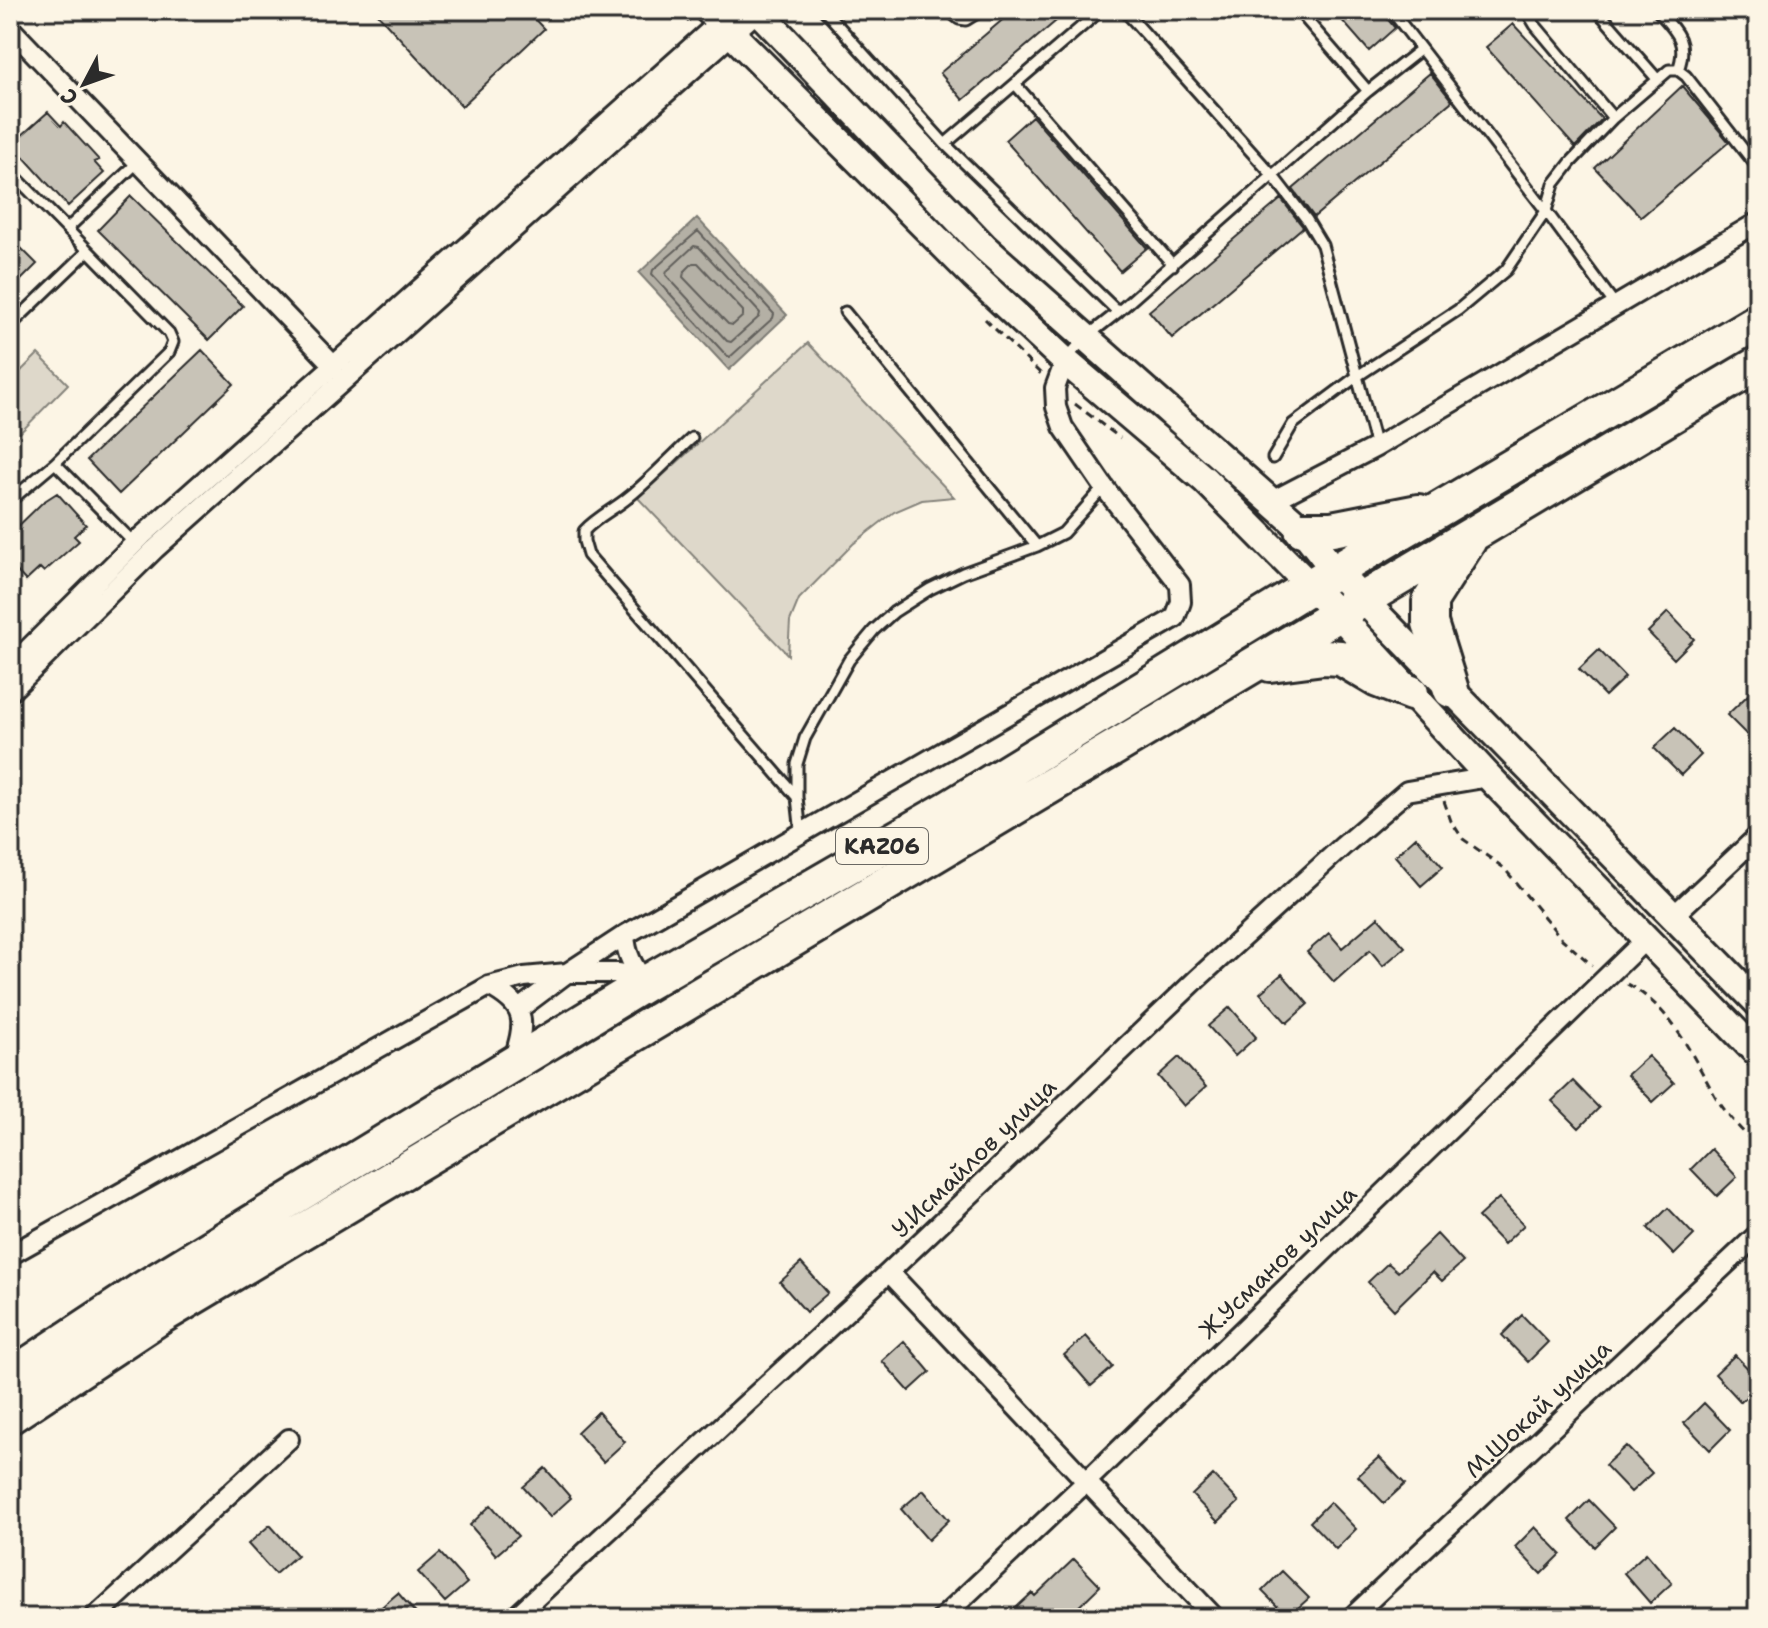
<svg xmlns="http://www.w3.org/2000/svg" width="1768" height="1628" viewBox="0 0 1768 1628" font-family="'Shantell Sans',sans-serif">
  <rect width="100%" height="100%" fill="#fcf5e5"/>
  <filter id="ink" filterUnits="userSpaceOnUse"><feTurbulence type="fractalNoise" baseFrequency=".0125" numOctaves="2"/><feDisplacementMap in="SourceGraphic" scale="16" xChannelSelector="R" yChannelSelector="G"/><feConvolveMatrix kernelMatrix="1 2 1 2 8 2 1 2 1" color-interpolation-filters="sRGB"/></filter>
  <g filter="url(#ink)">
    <!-- pitch -->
    <path fill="#ded8ca" stroke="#84827a" stroke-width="2" d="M808 343 954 497 922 500 894 512 853 544 799 599 790 621 788 655 638 498Z
      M38 354 68 384 17 436 10 430V382Z"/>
    <!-- water -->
    <path fill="#b4b0a5" stroke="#7d7b74" stroke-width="2" d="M697 218 787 315 729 370 639 273Z"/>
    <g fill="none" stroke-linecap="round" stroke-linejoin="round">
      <!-- shore -->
      <path stroke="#62605c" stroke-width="2" d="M698 231 774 314 773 318 730 357 726 355 652 274 653 270Z
        M694 246 699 247 760 313 759 317 731 342 727 341 666 275 667 271Z
        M693 263H698L743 311V316L733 325 728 324 683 277 684 272Z"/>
    </g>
    <!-- building -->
    <path fill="#c8c3b7" stroke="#2b2b2b" stroke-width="2" d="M374 10H526L544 29 462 106Z
      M1014 10H1069L963 100 940 73Z
      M1333 10H1380L1395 28 1369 51Z
      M1513 24 1602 119 1575 147 1486 47Z
      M1430 73 1452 101 1314 217 1293 189Z
      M1682 86 1729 142 1641 217 1595 168Z
      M48 112 61 126 64 122 99 160 94 162 104 173 68 206 12 144Z
      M1032 116 1147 248 1120 271 1005 140Z
      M131 196 243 306 209 340 98 230Z
      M1281 199 1303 227 1172 338 1149 311Z
      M10 237 37 264 10 291Z
      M202 350 234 384 119 494 87 460Z
      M57 493 86 525 74 536 79 541 44 572 40 568 26 581 10 564V534L43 502Z
      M1668 612 1694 639 1674 659 1648 632Z
      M1599 650 1625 677 1605 696 1579 669Z
      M1748 695 1758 706V746L1727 715Z
      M1675 728 1701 755 1681 775 1654 748Z
      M1416 837 1443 867 1421 886 1395 856Z
      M1378 917 1405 947 1383 966 1370 950 1334 982 1307 952 1329 933 1342 948Z
      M1282 974 1308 1004 1287 1023 1260 993Z
      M1230 1007 1256 1037 1235 1056 1208 1026Z
      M1648 1056 1674 1083 1653 1102 1627 1075Z
      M1179 1057 1206 1087 1184 1106 1158 1076Z
      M1573 1081 1599 1108 1579 1128 1552 1101Z
      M1711 1149 1737 1177 1717 1196 1691 1169Z
      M1499 1198 1524 1225 1504 1244 1478 1217Z
      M1668 1208 1694 1235 1674 1255 1648 1228Z
      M1437 1234 1463 1262 1442 1281 1433 1272 1394 1310 1368 1282 1388 1263 1398 1272Z
      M801 1263 828 1293 806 1312 780 1282Z
      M1522 1315 1548 1342 1528 1362 1502 1335Z
      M1086 1336 1113 1367 1091 1386 1064 1355Z
      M904 1341 930 1372 909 1391 882 1361Z
      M1735 1355 1758 1379V1385L1741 1402 1715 1374Z
      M1704 1403 1730 1430 1710 1450 1684 1423Z
      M598 1412 625 1442 603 1462 577 1432Z
      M1626 1446 1652 1473 1631 1492 1605 1465Z
      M1379 1457 1405 1484 1384 1503 1358 1476Z
      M545 1468 571 1498 550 1517 523 1487Z
      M1213 1475 1239 1502 1218 1522 1192 1495Z
      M923 1490 949 1520 928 1540 901 1509Z
      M1589 1500 1615 1527 1595 1547 1569 1520Z
      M1330 1502 1356 1529 1336 1549 1310 1522Z
      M491 1505 518 1536 496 1555 470 1525Z
      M270 1525 297 1555 275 1574 248 1544Z
      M1535 1527 1561 1554 1541 1574 1515 1547Z
      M440 1553 467 1583 445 1602 418 1572Z
      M1646 1553 1672 1583 1650 1603 1624 1573Z
      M1074 1559 1100 1586 1067 1618H1005L1032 1593 1035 1596Z
      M1282 1571 1309 1598 1288 1617 1262 1591Z
      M398 1593 420 1618H369Z"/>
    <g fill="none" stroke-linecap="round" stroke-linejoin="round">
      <!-- lane casing -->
      <g stroke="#2b2b2b" stroke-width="15">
        <path id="lane" d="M824 10 945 144 1118 312
          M948 10 959 19 966 20 982 10
          M1124 10 1273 176 1307 220 1322 245 1376 447
          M1298 10 1368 91
          M1391 10 1546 211 1616 306
          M1530 10 1529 15 1535 25 1613 118
          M1597 10 1658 80
          M1657 10C1675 30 1689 41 1678 70
          M1015 84 1173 265
          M945 144 1101 10
          M10 171 169 333 173 342 169 352 55 463
          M67 229 138 162
          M845 312 1037 546
          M10 326 88 251
          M1067 358 1085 338 1118 312 1368 91 1421 49
          M692 438C671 457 652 478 630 496 615 509 598 516 584 531V541L588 555 797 797
          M1273 458 1293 424 1356 377 1458 310 1506 270 1546 211 1554 184 1571 162 1613 118 1669 70H1678L1686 76 1758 168
          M10 501 55 463 135 544
          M801 834 797 797V764L805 738 849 660 874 630 894 612 930 589 963 573 1037 546 1063 533 1104 487"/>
      </g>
      <!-- street casing -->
      <g stroke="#2b2b2b" stroke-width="24">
        <path id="street" d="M10 28 334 366
          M1272 501 1376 447 1758 222
          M10 667 142 536 733 10
          M10 692 155 549 758 11
          M1673 916 1758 836
          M625 935C626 955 633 966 645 982
          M489 986C529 1007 525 1022 513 1062
          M519 1009 567 973 625 935 1175 618 1181 602 1180 585 1104 487 1063 427 1056 407 1055 388 1065 361
          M10 1251 12 1254 489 986 524 977 567 973H619L646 983
          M889 1272 1215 1618
          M94 1618 289 1439
          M514 1618 889 1272 1197 979 1343 846 1407 791 1489 777
          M942 1618 1085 1483 1647 938
          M1351 1618 1758 1234"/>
      </g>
      <!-- secondary casing -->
      <g stroke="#2b2b2b" stroke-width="32">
        <path id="secondary" d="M708 10 974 276 1065 361 1205 480 1340 616 1489 777 1758 1054
          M757 10 985 248 1302 529 1335 571 1758 1003"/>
      </g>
      <!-- highway casing -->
      <g stroke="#2b2b2b" stroke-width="40">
        <path id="highway" d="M1302 529H1332L1419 512
          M1270 664 1324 657 1341 658 1378 680 1411 693
          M1451 690 1430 623V601L1469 540
          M10 1377 143 1289 646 983 949 808 1335 571 1758 321
          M10 1416 158 1318 1758 364"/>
      </g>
      <!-- path -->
      <path stroke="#2b2b2b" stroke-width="3" stroke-dasharray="8 6" stroke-linecap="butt" d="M677 10 689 22
        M985 319 1042 375
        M1075 404 1120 438
        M1444 801 1451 821 1463 839 1504 868 1562 939 1592 965
        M1627 984C1672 1008 1690 1052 1714 1094 1724 1112 1743 1132 1758 1147"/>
      <!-- lane -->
      <use href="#lane" stroke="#fcf5e5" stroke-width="9"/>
      <!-- street -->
      <use href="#street" stroke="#fcf5e5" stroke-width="18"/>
      <!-- secondary -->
      <use href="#secondary" stroke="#fcf5e5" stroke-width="26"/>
      <!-- highway -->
      <use href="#highway" stroke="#fcf5e5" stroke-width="34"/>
    </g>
  </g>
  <g text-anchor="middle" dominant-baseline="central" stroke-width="6" stroke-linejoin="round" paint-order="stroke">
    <!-- shield labels -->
    <rect fill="#fcf5e5" stroke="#6a6863" stroke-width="2" x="836" y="828" width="92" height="36" rx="6"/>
    <g font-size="22" font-weight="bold" fill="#2b2b2b">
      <text x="882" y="846">KАZ06</text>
    </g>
    <!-- street labels -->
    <g font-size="24" fill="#2b2b2b" stroke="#fcf5e5">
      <text transform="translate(974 1158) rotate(-44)">У.Исмайлов улица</text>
      <text transform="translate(1278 1262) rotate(-44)">Ж.Усманов улица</text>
      <text transform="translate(1538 1409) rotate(-43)">М.Шокай улица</text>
    </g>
  </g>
  <!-- margin -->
  <rect width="1768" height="1628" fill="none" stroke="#fcf5e5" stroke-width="40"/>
  <rect x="20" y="20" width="1728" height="1588" fill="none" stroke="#2b2b2b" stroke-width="3" filter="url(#ink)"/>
  <!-- north arrow -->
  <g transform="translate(84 84) rotate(229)" stroke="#fcf5e5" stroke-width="6" paint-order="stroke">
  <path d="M0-6L14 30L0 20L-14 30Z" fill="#2b2b2b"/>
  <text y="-12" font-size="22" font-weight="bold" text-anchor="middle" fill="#2b2b2b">С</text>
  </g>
</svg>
